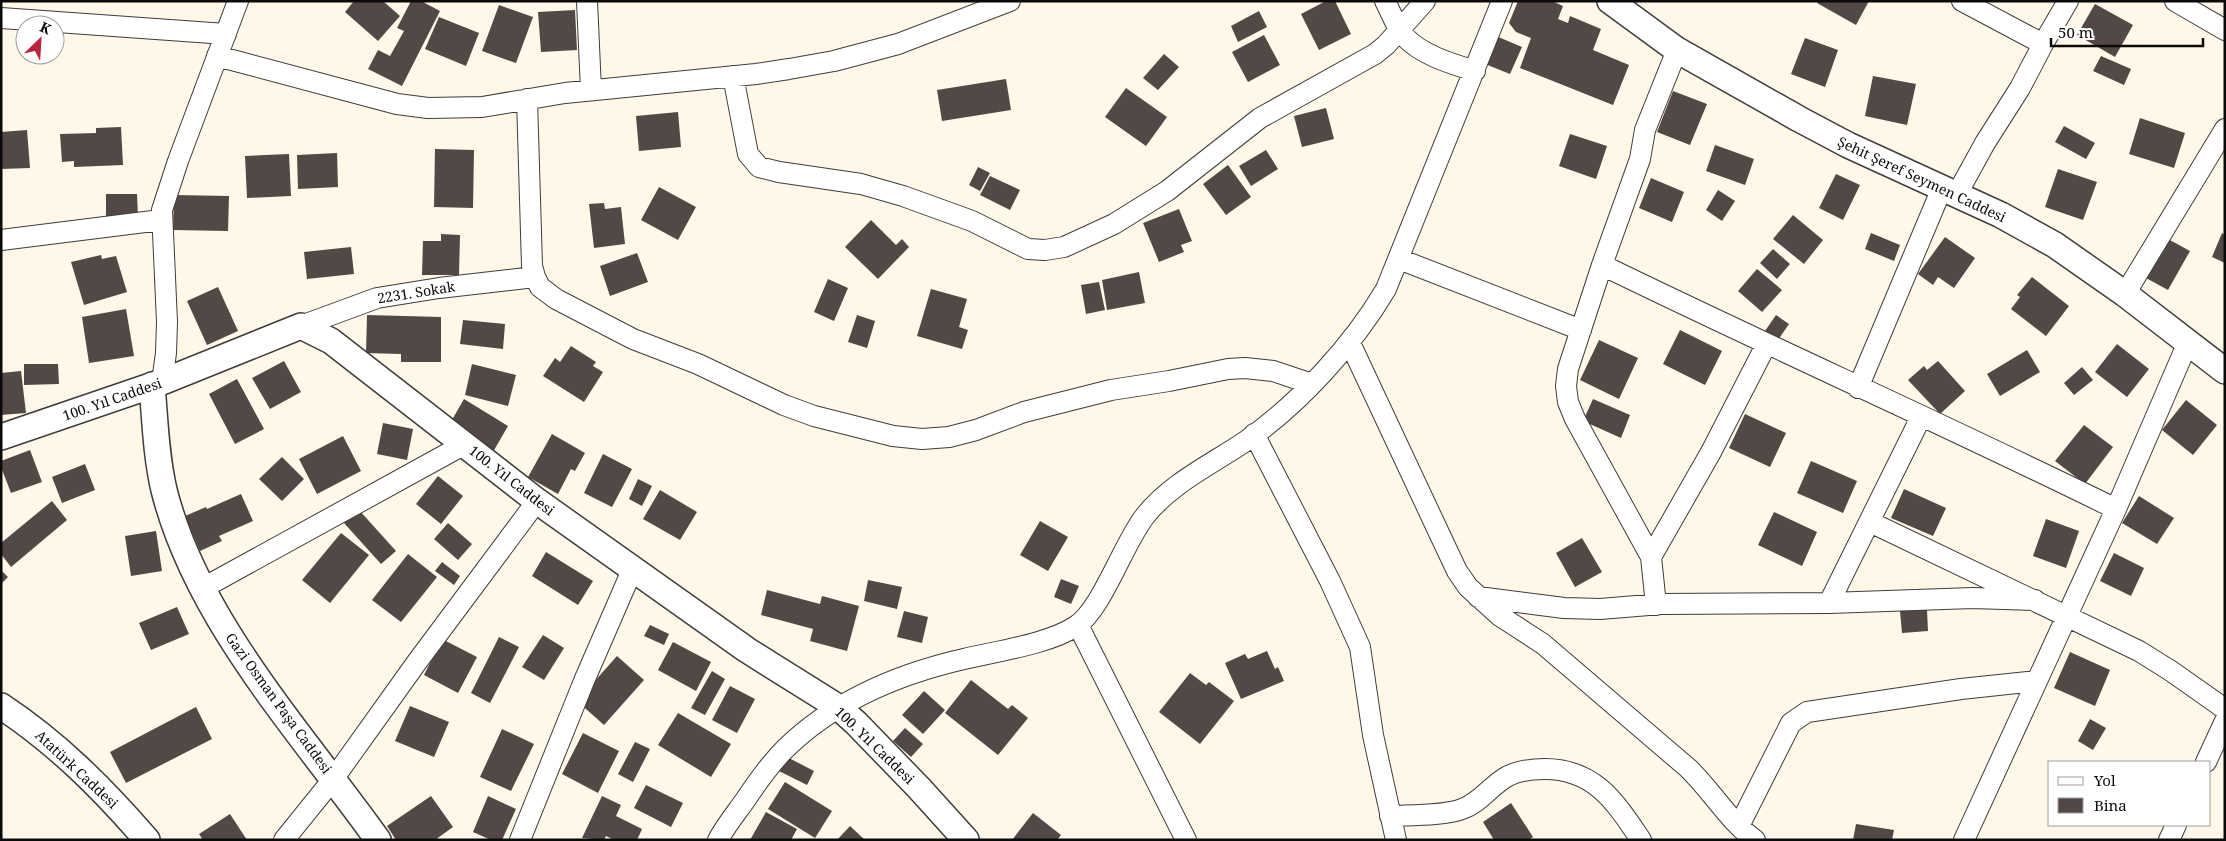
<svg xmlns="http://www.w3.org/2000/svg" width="2226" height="841" viewBox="0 0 2226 841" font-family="'Noto Serif',serif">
  <rect width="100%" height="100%" fill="#fff7e7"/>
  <!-- building -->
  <path fill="#524946" d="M354 1H383L400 16 378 41 345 12Z
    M411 1H421L440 11 402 86 368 69 378 50 390 56 404 31 397 28Z
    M1326 1H1335L1351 34 1319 50 1301 14Z
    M1518 1H1552L1563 6 1558 19 1568 23 1570 16 1601 29 1593 50 1629 65 1613 105 1520 68 1531 38 1516 32 1509 23Z
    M1818 1H1869L1856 25 1817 3Z
    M2095 4 2133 25 2115 57 2077 35Z
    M499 5 533 17 516 63 482 51Z
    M575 10 577 50 541 52 538 12Z
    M1259 11 1267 27 1238 42 1231 26Z
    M439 17 479 33 466 66 425 49Z
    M1264 35 1280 65 1248 82 1232 52Z
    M1496 36 1522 47 1510 74 1485 64Z
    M1805 38 1838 50 1825 87 1791 74Z
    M1164 54 1179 67 1158 90 1143 78Z
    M2101 56 2131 69 2124 85 2093 71Z
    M1873 76 1916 84 1907 125 1865 116Z
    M1006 79 1011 110 942 121 937 90Z
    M1126 88 1167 117 1146 146 1105 117Z
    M1673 91 1707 104 1690 145 1657 132Z
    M1326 108 1334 139 1302 147 1294 116Z
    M678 112 681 147 639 151 636 116Z
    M2140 118 2185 133 2174 168 2129 154Z
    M2064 126 2095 143 2086 159 2055 142Z
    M121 127 123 165 74 167V161L62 162 60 134 96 133V128Z
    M27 130 30 168 1 169V132Z
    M1570 134 1607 146 1596 179 1559 166Z
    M1715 145 1754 159 1745 185 1706 171Z
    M435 149 474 150 473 208 434 207Z
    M1266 150 1278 169 1251 186 1239 166Z
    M337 153 338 187 298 189 297 155Z
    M289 154 291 196 247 198 245 156Z
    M1228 165 1251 197 1226 215 1203 184Z
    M978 167 990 173 980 191 969 185Z
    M2058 169 2097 182 2083 220 2045 207Z
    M1836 174 1860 185 1843 220 1819 208Z
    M990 176 1020 190 1010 210 980 195Z
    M1651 178 1684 192 1672 222 1639 208Z
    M659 187 696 207 678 240 641 220Z
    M1718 190 1735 201 1722 221 1706 210Z
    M106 194H137L138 217H106Z
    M174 195 229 196 228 231 173 230Z
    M604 203 605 209 621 207 625 244 594 248 589 204Z
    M1179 209 1192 241 1181 245 1184 252 1159 262 1143 223Z
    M1793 215 1823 240 1804 264 1773 239Z
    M871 220 896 245 902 239 909 247 878 279 845 247Z
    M1871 233 1900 245 1894 261 1865 249Z
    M2222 233 2225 235V263L2212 257Z
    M441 234 460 235 459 275H422L423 241H441Z
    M1945 237 1975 258 1954 288 1938 277 1933 285 1918 274Z
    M2168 239 2190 251 2168 290 2146 278Z
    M351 247 354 274 307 279 304 252Z
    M1773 249 1790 264 1777 279 1760 263Z
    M637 253 648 282 610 296 600 266Z
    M101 255 102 259 116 256 127 292 84 305 71 262Z
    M1757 269 1782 290 1762 312 1738 291Z
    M1139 272 1145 303 1107 310 1102 280Z
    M2032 277 2069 306 2046 336 2011 309 2020 297 2017 295Z
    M828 279 848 288 834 321 814 312Z
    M1099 282 1105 310 1086 314 1081 285Z
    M218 287 238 331 207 345 187 301Z
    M931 289 967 299 959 327 968 330 962 349 917 336Z
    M126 309 134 356 89 363 82 317Z
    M367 315 441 317V362H401V354L366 353Z
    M857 315 875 321 867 348 848 342Z
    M1776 315 1789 324 1778 340 1765 331Z
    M463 320 505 324 503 349 460 344Z
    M1680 330 1722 351 1705 385 1663 364Z
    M1599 340 1638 358 1619 399 1580 380Z
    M2117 344 2149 369 2127 397 2095 372Z
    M571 346 596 362 593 366 603 372 584 402 543 376 555 358 560 362Z
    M2027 350 2040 372 2000 396 1987 374Z
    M284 361 301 392 270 409 252 378Z
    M1938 361 1965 391 1940 414 1908 380 1924 366 1927 370Z
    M24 364H58L59 384 24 385Z
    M472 364 516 375 508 406 465 395Z
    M2082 367 2093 380 2074 395 2064 383Z
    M21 371 26 413 1 415V373Z
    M237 379 264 429 235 444 209 394Z
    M464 399 508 426 493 452 449 425Z
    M1593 399 1630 415 1621 438 1583 421Z
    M2186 400 2217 425 2193 455 2162 430Z
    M1745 414 1786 433 1770 467 1729 448Z
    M383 423 413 429 407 460 377 454Z
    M2084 425 2113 447 2085 484 2055 461Z
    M552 434 585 453 575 471 571 469 558 494 528 477Z
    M343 436 361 471 317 494 299 459Z
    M30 450 42 482 11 493 1 467V461Z
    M603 454 632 469 612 507 584 493Z
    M282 457 304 479 282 501 259 479Z
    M1811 461 1857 481 1843 513 1797 493Z
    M85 464 95 490 62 503 52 477Z
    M438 476 463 496 441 524 416 504Z
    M638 479 652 486 642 506 629 499Z
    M1904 489 1946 508 1933 536 1891 518Z
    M660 490 697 512 680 540 643 519Z
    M241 494 253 521 219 536 222 541 200 551 185 516 206 507 207 509Z
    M2139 496 2174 518 2157 544 2122 523Z
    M52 501 67 520 11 567 1 554V543Z
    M359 510 396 551 381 564 344 523Z
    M1774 512 1817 532 1802 566 1758 545Z
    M2046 519 2079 531 2066 568 2033 556Z
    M1040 521 1068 537 1048 571 1020 555Z
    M448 523 472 544 458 560 434 539Z
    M156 531 162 571 131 576 125 536Z
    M341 533 369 555 330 603 302 580Z
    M1582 538 1602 572 1575 587 1556 553Z
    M546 552 593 581 578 605 532 576Z
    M2114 553 2144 568 2131 596 2100 581Z
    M408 554 437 577 401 622 372 600Z
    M442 562 460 576 454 585 435 571Z
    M1 570 8 577 1 584Z
    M1061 579 1079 586 1071 604 1054 597Z
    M868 580 902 587 897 609 864 601Z
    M767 590 820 604 822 596 859 606 847 651 810 641 813 629 761 615Z
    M177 607 189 634 151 650 139 623Z
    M1927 610 1928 631 1902 633 1900 611Z
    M904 611 928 617 922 643 897 637Z
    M650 625 669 634 664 645 644 636Z
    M543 635 564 648 544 680 522 667Z
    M499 637 519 647 490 703 471 693Z
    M442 639 477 657 458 693 424 675Z
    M673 642 711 662 696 691 658 670Z
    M1267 651 1275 669 1278 667 1284 681 1241 699 1225 663 1245 654 1248 659Z
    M2070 652 2110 670 2095 706 2054 688Z
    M617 656 644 680 604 725 577 701Z
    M712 671 725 679 705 715 691 708Z
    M1190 673 1206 685 1209 682 1234 701 1200 744 1159 712Z
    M971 680 1008 709 1012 705 1028 718 998 755 945 713Z
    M730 686 755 699 737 733 712 720Z
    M924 691 945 710 923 734 902 715Z
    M410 706 449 722 434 757 395 741Z
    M196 707 212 739 126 783 110 752Z
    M678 713 731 744 711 777 658 745Z
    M2090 719 2106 728 2093 750 2078 741Z
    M905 728 923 744 911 757 893 741Z
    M502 729 534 744 511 791 480 777Z
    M583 733 619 751 598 793 562 774Z
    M635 742 650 749 633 782 618 774Z
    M787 757 814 771 807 785 779 771Z
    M785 782 832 811 815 838 768 809Z
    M646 785 683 803 671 827 634 808Z
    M431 796 453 827 435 840H396L387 826Z
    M488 796 516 809 502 840H491L473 832Z
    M602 796 621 805 616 816 642 829 637 840H614L606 836 604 840 582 838Z
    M1511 803 1533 837 1529 840H1494L1483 822Z
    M766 812 797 829 791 840H750Z
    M1033 813 1061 835 1057 840H1012Z
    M230 814 247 840H203L199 834Z
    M1856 824 1894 830 1892 840H1853Z
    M850 826 865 840H837Z"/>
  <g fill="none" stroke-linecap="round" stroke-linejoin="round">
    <!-- minor casing -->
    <g stroke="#3d3d3d" stroke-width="22">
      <path id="minor" d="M587 1 591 90
        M1385 1C1391 12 1396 27 1404 36 1421 55 1452 64 1475 71
        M1962 1 2043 44
        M2175 1 2225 30
        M1 18 226 34
        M217 56 397 104 428 108 482 107 565 93 756 74 789 69 834 61 898 44 1010 1
        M733 76 748 154 759 167 779 172 861 184 903 196 972 221 1028 249 1045 250 1064 247 1114 224 1167 191 1260 118 1375 54 1386 45 1425 1
        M527 99 532 266 535 277 540 287 556 299 633 339 698 364 784 405 814 416 893 436 922 439 949 437 976 430 1024 412 1111 390 1169 381 1228 369 1245 368 1273 371 1312 384
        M1957 194 1985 143 2020 88 2043 44 2068 1
        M1 240 161 220
        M1399 259 1581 330
        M1602 265C1772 348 1946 425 2116 509
        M2125 294 2225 129
        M301 326 377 298 439 288 535 277
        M1350 343 1440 535 1457 571 1468 587 1500 616 1543 644 1688 768C1712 791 1728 820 1755 840
        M162 382 166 353 167 322 162 210 178 161 238 1
        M1858 388 1942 188
        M1254 434 1330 581 1360 647 1373 735 1396 840
        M1870 522 2139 651 2171 671 2225 709
        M1651 557 1575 419 1568 402 1566 386 1568 369 1602 265 1640 159 1645 130 1677 50
        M203 588 465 444
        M1478 597 1564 608 1600 609 1661 604 1829 603 1973 598 2035 600
        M1829 603 1921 417
        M1656 605 1651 557 1711 452 1766 345
        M1078 625 1186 840
        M2206 762 2225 721
        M1390 816C1410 815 1444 816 1462 809 1480 803 1491 785 1508 776 1520 770 1533 769 1545 769 1595 769 1616 803 1641 840
        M1739 826 1791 723 1807 712 1961 689 2036 681
        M284 840 334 778 417 662 537 501
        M520 840 584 681 633 568
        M718 840C726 825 737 812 746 799 758 781 770 764 785 749 834 701 898 674 964 659 997 651 1049 644 1076 626 1102 609 1123 544 1145 516 1171 483 1212 464 1246 441 1300 403 1353 345 1386 289L1502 1
        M1964 840 2116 509 2188 342
        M2169 840 2176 825"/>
    </g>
    <!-- tertiary casing -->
    <g stroke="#3d3d3d" stroke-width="28">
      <path id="tertiary" d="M1610 1 1677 50 1799 119 1848 145 2001 215 2055 245 2125 294 2225 371
        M152 385C155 420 156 456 164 490 197 621 301 732 378 840
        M1 437 162 382 301 326 331 341 537 501 747 650 838 707 856 723 919 788 966 840
        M1 706C57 743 103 789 147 840"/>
    </g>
    <!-- minor -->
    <use href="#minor" stroke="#fff" stroke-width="20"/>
    <!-- tertiary -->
    <use href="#tertiary" stroke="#fff" stroke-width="25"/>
  </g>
  <g text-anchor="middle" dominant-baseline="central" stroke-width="5" stroke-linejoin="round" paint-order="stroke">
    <!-- street labels -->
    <g font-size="14" fill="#0a0a0a" stroke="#fff">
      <text transform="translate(1922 179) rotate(25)">Şehit Şeref Seymen Caddesi</text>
      <text transform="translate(416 292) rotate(-9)">2231. Sokak</text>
      <text transform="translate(112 399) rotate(-19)">100. Yıl Caddesi</text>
      <text transform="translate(512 480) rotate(38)">100. Yıl Caddesi</text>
      <text transform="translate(279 703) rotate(54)">Gazi Osman Paşa Caddesi</text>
      <text transform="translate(875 745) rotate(44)">100. Yıl Caddesi</text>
      <text transform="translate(77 769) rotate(43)">Atatürk Caddesi</text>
    </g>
  </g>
  <!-- border -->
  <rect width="2226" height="841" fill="none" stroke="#0a0a0a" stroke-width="5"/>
  <!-- legend -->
  <rect x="2048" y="761" width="162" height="65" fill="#ffffff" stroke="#9d9d9d"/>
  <rect x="2058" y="777" width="25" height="8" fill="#ffffff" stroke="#9d9d9d"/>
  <text x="2094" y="786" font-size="15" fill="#0a0a0a">Yol</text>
  <rect x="2058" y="798" width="25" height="15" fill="#524946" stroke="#9d9d9d"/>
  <text x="2094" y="811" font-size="15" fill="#0a0a0a">Bina</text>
  <!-- north arrow -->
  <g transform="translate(40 40) rotate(25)"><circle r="24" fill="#ffffff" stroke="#9d9d9d"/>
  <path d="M0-4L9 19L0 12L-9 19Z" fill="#b9233e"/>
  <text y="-8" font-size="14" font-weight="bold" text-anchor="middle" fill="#0a0a0a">K</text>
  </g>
  <!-- scale -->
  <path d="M2051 38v8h152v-8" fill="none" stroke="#0a0a0a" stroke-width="2.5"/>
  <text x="2058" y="38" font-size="15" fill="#0a0a0a" stroke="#ffffff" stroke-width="4" paint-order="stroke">50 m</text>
</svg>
